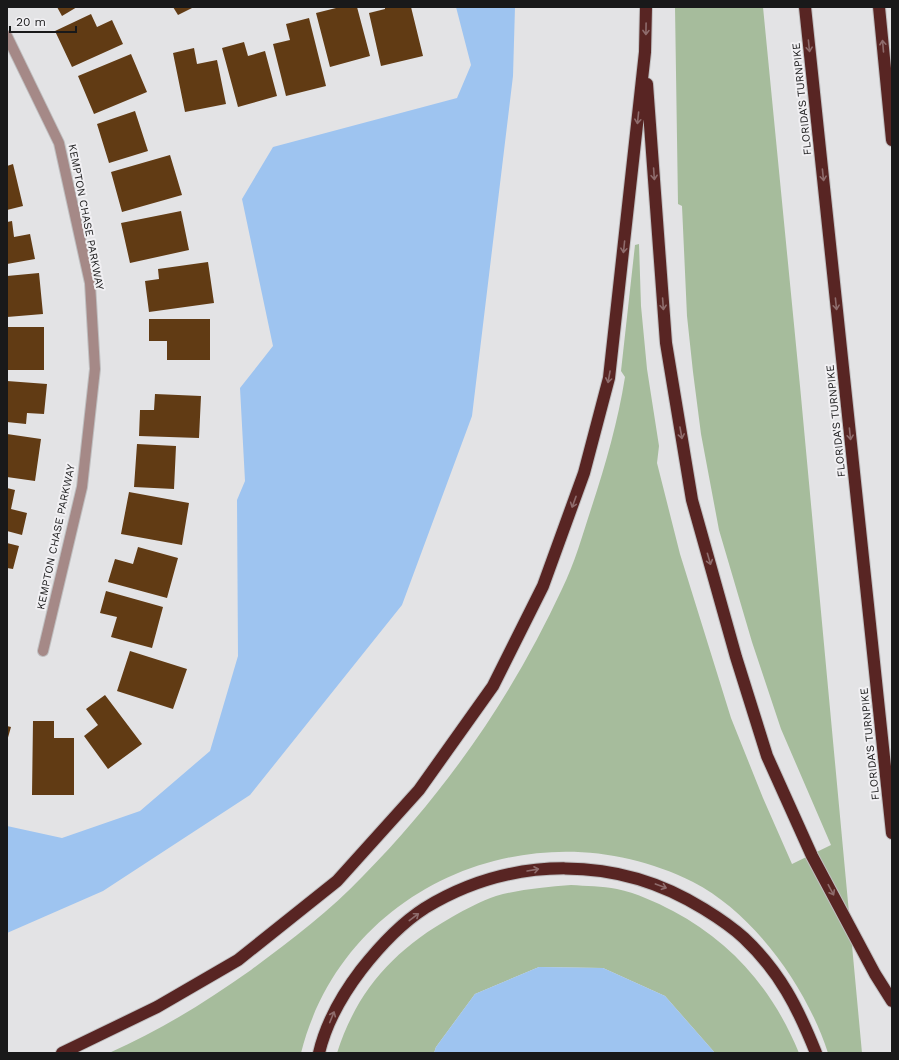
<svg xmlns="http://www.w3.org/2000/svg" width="899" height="1060" viewBox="0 0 899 1060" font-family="'Work Sans',sans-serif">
  <rect width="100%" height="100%" fill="#e3e3e5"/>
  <!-- green -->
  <path fill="#a6bc9c" d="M675 7H763L800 386 862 1053H828C807 988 755 914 693 882 539 804 344 882 301 1053H109C159 1031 206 1002 251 970 290 941 330 911 363 876 445 793 513 695 562 589 575 563 583 533 592 506 606 463 618 421 625 377L621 371 635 245 639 244 641 306 647 369 659 446 657 463 680 554 731 718 763 798 792 864 831 845 781 729 752 642 719 530 701 434 693 372 687 316 682 206 678 204Z
    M571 885C586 886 602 886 617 889 636 893 656 902 673 911 733 943 773 990 799 1053H715L665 996 603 968 539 967 475 994 436 1047 434 1053H337C357 990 395 949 452 917 466 909 481 901 496 896 521 889 546 887 571 885Z"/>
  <!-- water -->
  <path fill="#9ec4f0" d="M456 7H515L513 76 472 416 402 605 250 795 103 891 7 933V826L62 838 140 811 210 751 238 656 237 500 245 481 240 388 273 346 242 199 273 147 457 98 471 65Z
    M539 967 603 968 665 996 715 1053H434L436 1047 475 994Z"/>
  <!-- building -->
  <path fill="#613b14" d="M57 7H77L62 16Z
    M173 7H194L178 15Z
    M340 7H357L370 56 330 67 316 13Z
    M385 7H411L423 56 381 66 369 13 385 9Z
    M91 14 97 27 112 20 123 44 72 67 55 31Z
    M309 18 326 86 286 96 273 44 290 40 286 24Z
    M244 42 248 56 265 51 277 96 238 107 222 48Z
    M194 48 197 64 217 60 226 104 185 112 173 53Z
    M131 54 147 92 94 114 78 76Z
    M135 111 148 151 109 163 97 124Z
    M170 155 182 195 122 212 111 172Z
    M13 164 23 206 7 210V166Z
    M181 211 189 250 130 263 121 223Z
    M12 221 14 237 30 234 35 259 7 264V222Z
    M208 262 214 303 149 312 145 281 159 279 158 269Z
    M39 273 43 314 7 317V276Z
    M149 319H210V360H167V341H149Z
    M7 327H44V370H7Z
    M7 381 47 384 44 414 27 413 26 424 7 422Z
    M155 394 201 396 199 438 139 436 140 410H154Z
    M7 434 41 439 35 481 7 477Z
    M137 444 176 446 174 489 134 487Z
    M7 488 15 490 11 509 27 513 22 535 7 531Z
    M129 492 189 503 182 545 121 534Z
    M7 543 19 546 13 569 7 568Z
    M138 547 178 558 167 598 108 582 115 559 133 564Z
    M106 591 163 607 152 648 111 637 117 617 100 613Z
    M130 651 187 669 173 709 117 691Z
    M105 695 142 744 108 769 84 736 98 725 86 709Z
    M33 721H54V738H74V795H32Z
    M7 726 11 727 7 741Z"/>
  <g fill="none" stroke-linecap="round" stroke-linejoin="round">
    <!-- street casing -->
    <g stroke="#bfbfc0" stroke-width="12">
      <path id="street" d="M7 36 59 143 90 283 95 369 82 487 43 651"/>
    </g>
    <!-- highway casing -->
    <g stroke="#bfbfc0" stroke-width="14">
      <path id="highway" d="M805 7 892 833
        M879 7 892 140
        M647 84 666 343 692 500 736 657 767 756 812 856 875 974 892 1001
        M62 1053 157 1007 238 960 337 881 419 790 493 686 543 586 584 473 609 378 645 52 646 7
        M319 1053C326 1023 342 995 361 970 379 947 400 924 425 908 512 855 618 855 704 909 717 917 732 927 744 938 780 972 798 1008 816 1053"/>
    </g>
    <!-- street -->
    <use href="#street" stroke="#a58987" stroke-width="10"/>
    <!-- highway -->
    <use href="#highway" stroke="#582523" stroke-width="12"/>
  </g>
  <!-- one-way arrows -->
  <defs><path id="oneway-shaft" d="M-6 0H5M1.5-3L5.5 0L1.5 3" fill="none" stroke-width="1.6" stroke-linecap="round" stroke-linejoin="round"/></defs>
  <g stroke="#8e6c6c">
    <use href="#oneway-shaft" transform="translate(646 29) rotate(91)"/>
    <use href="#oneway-shaft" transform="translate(809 46) rotate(84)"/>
    <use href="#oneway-shaft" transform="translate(883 46) rotate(-95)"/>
    <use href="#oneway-shaft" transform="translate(638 118) rotate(96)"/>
    <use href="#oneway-shaft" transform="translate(654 174) rotate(86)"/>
    <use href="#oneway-shaft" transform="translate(823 175) rotate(84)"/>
    <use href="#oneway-shaft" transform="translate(624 247) rotate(96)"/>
    <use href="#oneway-shaft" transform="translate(663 304) rotate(86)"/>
    <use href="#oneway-shaft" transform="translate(836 304) rotate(84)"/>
    <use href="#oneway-shaft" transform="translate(609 377) rotate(100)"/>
    <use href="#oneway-shaft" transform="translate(681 433) rotate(80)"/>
    <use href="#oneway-shaft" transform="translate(850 434) rotate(84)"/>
    <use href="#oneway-shaft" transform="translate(574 502) rotate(110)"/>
    <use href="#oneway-shaft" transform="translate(709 559) rotate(74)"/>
    <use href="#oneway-shaft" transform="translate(533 870) rotate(-10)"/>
    <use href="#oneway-shaft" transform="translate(661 886) rotate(20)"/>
    <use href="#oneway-shaft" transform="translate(831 890) rotate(62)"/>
    <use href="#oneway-shaft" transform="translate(414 917) rotate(-37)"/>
    <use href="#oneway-shaft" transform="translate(332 1017) rotate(-68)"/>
  </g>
  <g text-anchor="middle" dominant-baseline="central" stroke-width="4" stroke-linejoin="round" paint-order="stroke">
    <!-- street labels -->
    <g font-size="11" fill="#19191a" stroke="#f1f0f3">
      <text transform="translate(802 99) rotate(-96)">FLORIDA'S TURNPIKE</text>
      <text transform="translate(86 217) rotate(79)">KEMPTON CHASE PARKWAY</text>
      <text transform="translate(836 421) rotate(-96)">FLORIDA'S TURNPIKE</text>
      <text transform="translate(56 537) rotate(-78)">KEMPTON CHASE PARKWAY</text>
      <text transform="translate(870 744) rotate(-96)">FLORIDA'S TURNPIKE</text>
    </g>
  </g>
  <!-- border -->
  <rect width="899" height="1060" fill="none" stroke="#19191a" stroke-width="16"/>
  <!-- scale -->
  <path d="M10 26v6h66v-6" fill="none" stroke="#19191a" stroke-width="2"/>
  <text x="16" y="26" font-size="12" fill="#19191a" stroke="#f1f0f3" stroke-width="3" paint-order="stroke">20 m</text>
</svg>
